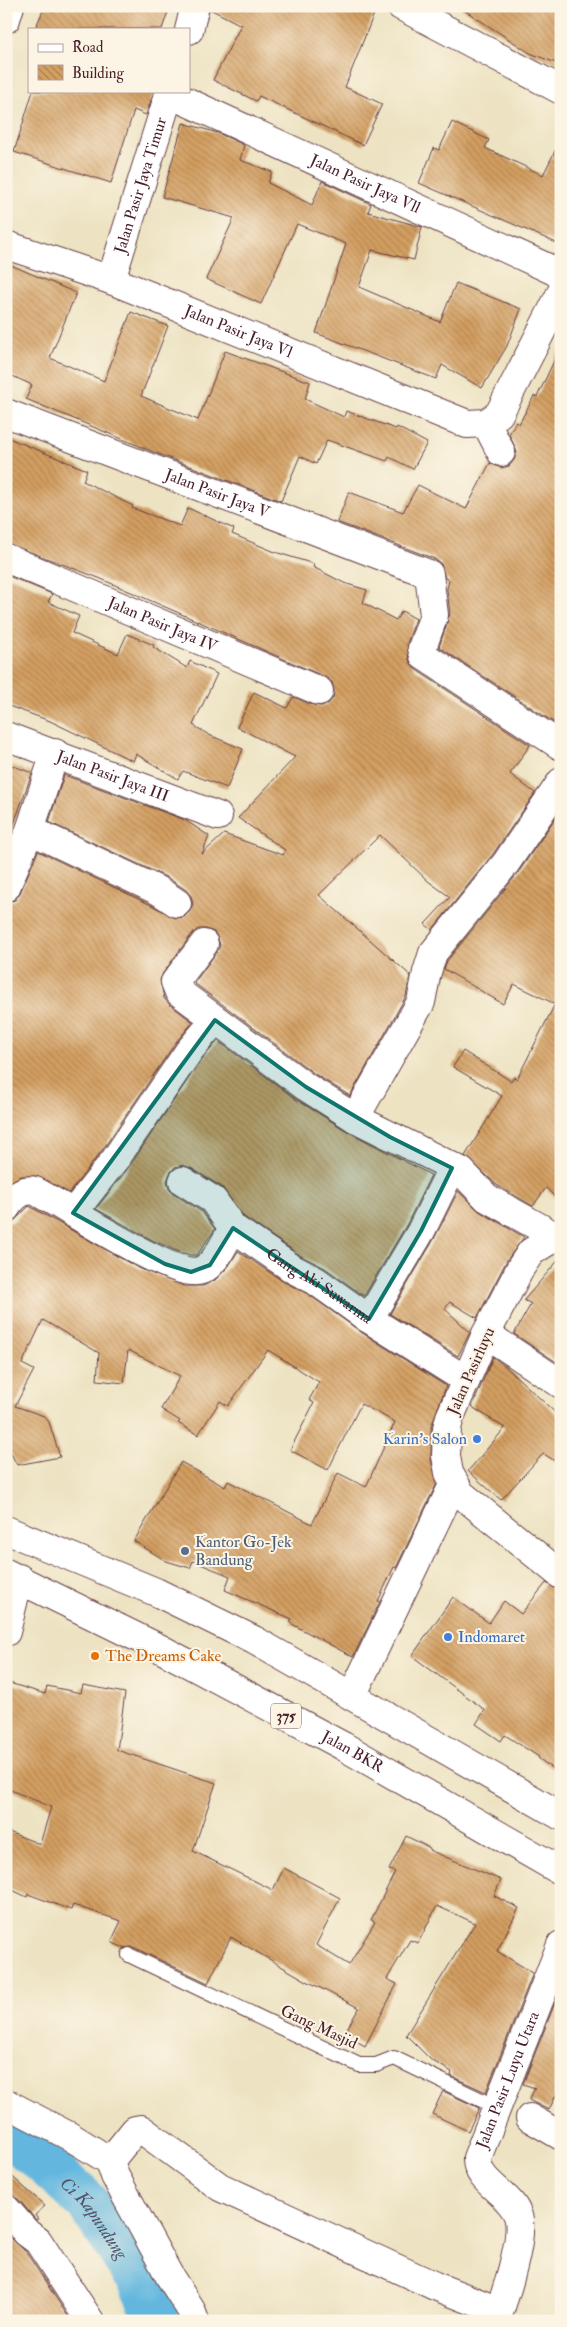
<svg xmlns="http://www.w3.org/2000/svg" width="567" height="2327" viewBox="0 0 567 2327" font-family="'IM FELL Double Pica',serif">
  <defs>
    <pattern id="building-back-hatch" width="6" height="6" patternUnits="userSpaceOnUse" patternTransform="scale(1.25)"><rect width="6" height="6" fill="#d39f61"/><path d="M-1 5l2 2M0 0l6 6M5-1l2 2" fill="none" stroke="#ad8150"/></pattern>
  </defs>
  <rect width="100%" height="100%" fill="#fcf5e5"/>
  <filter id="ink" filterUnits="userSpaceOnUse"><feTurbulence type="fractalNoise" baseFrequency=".02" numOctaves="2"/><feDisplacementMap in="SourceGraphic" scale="10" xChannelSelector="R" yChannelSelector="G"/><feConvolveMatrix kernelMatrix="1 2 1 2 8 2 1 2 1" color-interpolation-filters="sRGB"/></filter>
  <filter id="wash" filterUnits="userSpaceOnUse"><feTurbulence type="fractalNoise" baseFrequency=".0096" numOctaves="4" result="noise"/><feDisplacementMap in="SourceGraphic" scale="20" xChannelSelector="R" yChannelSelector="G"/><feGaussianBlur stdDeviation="1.12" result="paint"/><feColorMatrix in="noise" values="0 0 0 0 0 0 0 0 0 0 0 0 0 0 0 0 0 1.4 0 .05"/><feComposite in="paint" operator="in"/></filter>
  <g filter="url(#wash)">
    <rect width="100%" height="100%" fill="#ede3c3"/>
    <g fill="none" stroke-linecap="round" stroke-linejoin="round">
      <!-- river -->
      <path stroke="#63b7df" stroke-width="44" id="s1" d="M6 2135 38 2158 86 2201 139 2280 158 2321"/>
    </g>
    <g id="blocks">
      <!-- building -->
      <path fill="url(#building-back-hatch)" d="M45 6H170L162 29H35Z
        M210 6H377L345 87 382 104 363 145 259 96 256 101 213 80 241 25 210 9Z
        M458 6H561V65L530 53Z
        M33 91H154L146 115 134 110 111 183 14 152Z
        M452 122 489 140 485 148 543 175 561 139V245L419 183 434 148 439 150Z
        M183 123 218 133 244 145 240 160 272 172 268 183 312 205 322 181 371 204 368 212 422 227 414 260 372 250 359 287 440 322 456 283 521 309 507 346 482 388 442 365 436 379 316 333 346 244 297 224 261 304 206 279 234 218 162 197Z
        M6 263 76 293 50 358 104 381 131 312 168 326 141 396 198 420 225 351 310 382 305 399 344 417 346 411 396 429 397 427 427 443 413 469 389 457 387 461 327 440 316 464 300 456 281 501 156 453 26 399 32 385 6 373Z
        M561 346V727L439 647 450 614 447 589 449 580 445 578 441 564 435 559 337 522 349 492 403 512 418 485 466 509 490 463 501 468 509 466 514 460 517 452 509 434 516 422 519 424 534 396 537 397Z
        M6 437 87 470 83 481 133 506 132 508 180 526 188 508 234 529 232 534 275 552 314 564 313 567 344 583 367 590 363 603 396 620 402 611 416 619 407 643 409 660 415 669 530 745 510 774 535 793 493 854 432 930 425 924 450 897 428 881 380 835 319 895 410 975 406 996 350 1096 315 1074 194 983 216 953 220 946 218 938 214 932 206 929H198L192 934 163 973 160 980 164 998 169 1004 193 1022 176 1042 103 1149 69 1193 37 1176H21L6 1184V902L15 900 20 893 38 851 151 905 176 918 184 917 190 911 193 904 191 896 186 890 168 878 49 822 64 775 185 820 209 836 202 854 224 834 283 855 285 850 238 818 295 757 237 727 254 692 287 708 293 697 313 705 321 706 328 704 333 698 334 690 332 682 325 677 99 578 6 543Z
        M6 575 52 594 48 602 79 616 72 633 118 654 127 634 154 645 153 647 187 668 190 661 217 674 193 725 209 735 243 749 227 788 183 771 178 779 136 754 133 761 50 721 6 705Z
        M6 763 32 773 6 846Z
        M560 811 561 1203 546 1188 533 1206 497 1185 465 1156 502 1096 453 1067 463 1051 511 1081 514 1077 517 1079 555 1004 514 984 503 1004 444 969 447 961 518 873Z
        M218 1041 297 1100 347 1131 431 1175 407 1224 364 1296 325 1268 301 1256 244 1217 222 1187 191 1168 183 1165 175 1167 170 1173 167 1181 169 1189 174 1194 202 1212 215 1229 197 1255H190L174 1250 152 1240 96 1209 129 1167 201 1060Z
        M458 1191 479 1211 524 1237 507 1260 477 1318 450 1302 445 1309 470 1332 458 1356 390 1314 434 1239Z
        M29 1206 138 1268 184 1286H203L215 1280 228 1267 238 1251 284 1282 308 1294 361 1332 446 1386 431 1427V1459L437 1483 396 1568 394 1567 378 1601 380 1602 353 1657 290 1623 292 1619 225 1590 230 1576 193 1561 190 1568 166 1561 134 1541 181 1462 225 1487 228 1481 312 1524 338 1473 366 1487 395 1422 361 1404 328 1470 290 1450 314 1403 309 1400 319 1382 268 1350 228 1406 220 1401 198 1435 178 1423 180 1421 161 1409 180 1376 128 1350 124 1383 97 1380 99 1353 43 1320 22 1364 34 1370 15 1406 44 1416 49 1422 60 1457 17 1465 6 1444V1223L13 1222Z
        M561 1257V1365L514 1334 531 1304 524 1300Z
        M493 1357 505 1366 561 1418V1465L544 1454 542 1455 501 1500 468 1471 505 1428 472 1407Z
        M546 1583 561 1590V1775L538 1758 539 1757 505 1735 501 1741 476 1724 485 1710 412 1656 453 1597 489 1623 504 1601 521 1614Z
        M6 1682 45 1694 47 1686 81 1693 83 1685 125 1693 117 1750 216 1783 193 1851 273 1890 284 1868 340 1898 316 1945 349 1965 375 1922 371 1920 395 1872 389 1870 406 1836 430 1848 429 1850 501 1880 494 1896 519 1908 497 1951 533 1973 486 2092 451 2076 452 2072 431 2060 406 2035 475 1923 437 1906 418 1943 410 1940 387 1979 397 1984 365 2046 344 2034 359 2008 305 1980 231 1937 208 1983 133 1947 124 1948 111 1942 121 1921 73 1905 71 1910 28 1894 27 1897 6 1887V1831L40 1844 51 1807 6 1788Z
        M560 1990 561 2085 549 2110 529 2100 535 2088 523 2084Z
        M443 2091 479 2108 468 2131 432 2114Z
        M6 2171 45 2206 35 2215 38 2219 36 2220 18 2199 6 2194Z
        M6 2233 26 2252 71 2321H6Z"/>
    </g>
  </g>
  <g filter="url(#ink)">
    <use href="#blocks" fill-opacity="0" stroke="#623c42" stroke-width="1"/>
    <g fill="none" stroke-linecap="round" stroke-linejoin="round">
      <!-- lane casing -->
      <g stroke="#623c42" stroke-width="16">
        <path id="lane" d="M129 1955 359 2065H376L394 2058 496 2107"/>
      </g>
      <!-- street casing -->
      <g stroke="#623c42" stroke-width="30">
        <g id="street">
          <path d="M401 6 561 90"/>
          <path d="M6 19 10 6"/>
          <path d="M189 30 195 6"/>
          <path id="s2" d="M170 94 561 274"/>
          <path id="s3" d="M6 245 111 280 467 424 486 423 499 414 561 293"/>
          <path id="s4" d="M111 280 170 91"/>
          <path id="s5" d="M6 413 429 574 434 615 422 648 424 656 561 746"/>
          <path d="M486 423 501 452"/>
          <path id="s6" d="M6 558 319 691"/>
          <path id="s7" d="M6 736 218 816"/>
          <path d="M30 830 159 891 177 903"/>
          <path d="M6 887 30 830 55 753"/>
          <path d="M204 944 175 982 179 992 306 1087 355 1118 461 1171 487 1198 555 1236"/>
          <path d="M355 1118 421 1002 427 972 433 953 506 863 561 782"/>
          <path id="s8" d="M183 1181 213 1200 233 1228 293 1269 316 1281 369 1319 466 1380"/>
          <path d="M6 1208C13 1197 22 1188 35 1191 64 1205 175 1282 202 1270 216 1264 225 1241 233 1228"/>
          <path d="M73 1213 116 1158 189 1051 215 1020"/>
          <path d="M561 1233 531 1252 521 1267 486 1334 450 1417 447 1428 446 1456 449 1473 461 1494 561 1575"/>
          <path d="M369 1319 421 1231 452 1168"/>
          <path d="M486 1334 561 1384"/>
          <path d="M6 1632 19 1578"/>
          <path d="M352 1696 454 1483"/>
          <path d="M6 2103 71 2137 110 2161"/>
          <path d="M530 2118 561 2136"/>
          <path d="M6 2209 27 2233 38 2241 90 2321"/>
          <path d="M195 2321 191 2310 170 2277 115 2176 110 2161 135 2130 141 2129 220 2187 435 2286 499 2311"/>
          <path id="s9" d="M496 2321C504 2299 525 2237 518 2216 511 2193 476 2183 477 2158L561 1945"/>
        </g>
      </g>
      <!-- primary casing -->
      <g stroke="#623c42" stroke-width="30">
        <g id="primary">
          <path d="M6 1530 156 1592 254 1640 561 1816"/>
          <path id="s10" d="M6 1573 161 1649 343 1746 561 1871"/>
        </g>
      </g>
      <!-- lane -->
      <use href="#lane" stroke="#fff" stroke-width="14"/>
      <!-- street -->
      <use href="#street" stroke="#fff" stroke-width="28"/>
      <!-- primary -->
      <use href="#primary" stroke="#fff" stroke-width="28"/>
    </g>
  </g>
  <!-- marked area -->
  <path fill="#0f766e" fill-opacity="0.2" stroke="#0f766e" stroke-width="4" stroke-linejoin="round" d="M215 1020 306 1087 390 1137 452 1168 421 1231 369 1319 233 1228 210 1265 191 1272 165 1264 73 1213Z"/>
  <!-- markers -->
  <g fill="#3f7fe0" stroke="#fcf5e5" stroke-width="2">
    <circle cx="477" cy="1439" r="5"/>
    <circle cx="448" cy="1637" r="5"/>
  </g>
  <circle fill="#5c6f8a" stroke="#fcf5e5" stroke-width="2" cx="185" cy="1551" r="5"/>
  <circle fill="#e8710a" stroke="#fcf5e5" stroke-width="2" cx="95" cy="1656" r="5"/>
  <g text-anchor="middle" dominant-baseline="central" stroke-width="4" stroke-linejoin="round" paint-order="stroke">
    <!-- shield labels -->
    <rect fill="#fcf5e5" stroke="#7f5f63" stroke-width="1" x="271" y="1703.5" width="30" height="25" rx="4"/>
    <g font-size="15" font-weight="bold" fill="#4a1f2b">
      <text x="286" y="1716">375</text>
    </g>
    <!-- street labels -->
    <g font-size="16" fill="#4a1f2b" stroke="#fcf5e5">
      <text stroke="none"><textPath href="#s2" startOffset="215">Jalan Pasir Jaya Vll</textPath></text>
      <text stroke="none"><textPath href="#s4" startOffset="99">Jalan Pasir Jaya Timur</textPath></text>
      <text stroke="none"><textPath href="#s3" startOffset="248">Jalan Pasir Jaya Vl</textPath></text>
      <text stroke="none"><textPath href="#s5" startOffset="226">Jalan Pasir Jaya V</textPath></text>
      <text stroke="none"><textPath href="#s6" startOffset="170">Jalan Pasir Jaya IV</textPath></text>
      <text stroke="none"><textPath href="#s7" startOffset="114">Jalan Pasir Jaya III</textPath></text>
      <text stroke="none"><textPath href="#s8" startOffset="174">Gang Aki Suwarma</textPath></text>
      <text transform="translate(471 1371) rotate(-66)">Jalan Pasirluyu</text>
      <text stroke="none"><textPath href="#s10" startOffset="390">Jalan BKR</textPath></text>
      <text transform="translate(319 2027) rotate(25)">Gang Masjid</text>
      <text stroke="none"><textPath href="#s9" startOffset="265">Jalan Pasir Luyu Utara</textPath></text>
    </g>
    <!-- shop labels -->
    <g font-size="16" fill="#366cbe" stroke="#fcf5e5" text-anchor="end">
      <text x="467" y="1439">Karin's Salon</text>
      <text x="458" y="1637" text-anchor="start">Indomaret</text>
    </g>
    <!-- service labels -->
    <g font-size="16" fill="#4e5e75" stroke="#fcf5e5" text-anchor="start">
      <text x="195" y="1542">Kantor Go-Jek<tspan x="195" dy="18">Bandung</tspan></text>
    </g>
    <!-- food labels -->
    <g font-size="16" fill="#c56008" stroke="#fcf5e5" text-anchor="start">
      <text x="105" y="1656">The Dreams Cake</text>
    </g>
    <!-- water labels -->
    <g font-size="18" font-style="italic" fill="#53546a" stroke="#fcf5e5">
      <text stroke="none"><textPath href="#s1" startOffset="122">Ci Kapundung</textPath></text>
    </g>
  </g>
  <!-- margin -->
  <rect width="567" height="2327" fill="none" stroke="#fcf5e5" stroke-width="25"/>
  <!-- legend -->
  <rect x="28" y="28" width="162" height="65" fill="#fcf5e5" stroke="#b59f9b"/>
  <rect x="38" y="44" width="25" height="8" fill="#ffffff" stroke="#b59f9b"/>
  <text x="72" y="52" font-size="15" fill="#4a1f2b">Road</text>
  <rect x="38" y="65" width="25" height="15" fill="url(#building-back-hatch)" stroke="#b59f9b"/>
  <text x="72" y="78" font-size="15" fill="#4a1f2b">Building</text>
</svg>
